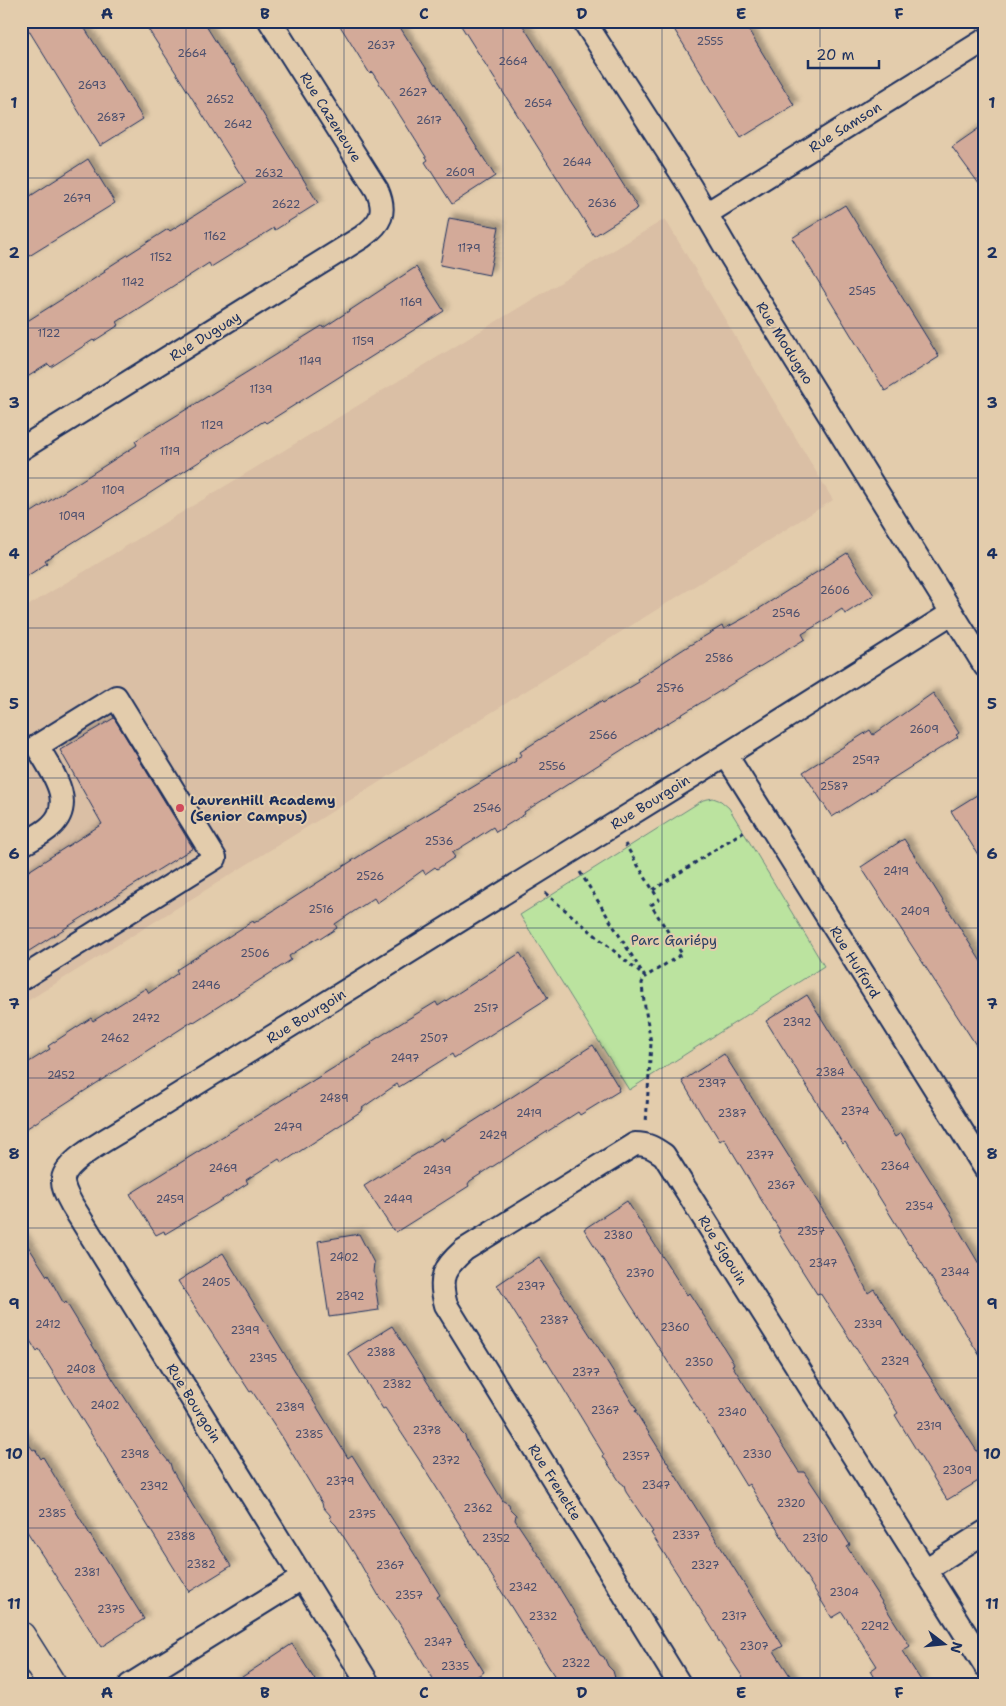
<svg xmlns="http://www.w3.org/2000/svg" width="1006" height="1706" viewBox="0 0 1006 1706" font-family="'Shantell Sans',sans-serif">
  <defs>
    <filter id="shadow"><feDropShadow dx="4.5" dy="-4.5" stdDeviation="2.5" flood-color="#0004"/></filter>
  </defs>
  <rect width="100%" height="100%" fill="#e3ccac"/>
  <filter id="ink" filterUnits="userSpaceOnUse"><feTurbulence type="fractalNoise" baseFrequency=".02" numOctaves="2"/><feDisplacementMap in="SourceGraphic" scale="10" xChannelSelector="R" yChannelSelector="G"/><feConvolveMatrix kernelMatrix="1 2 1 2 8 2 1 2 1" color-interpolation-filters="sRGB"/></filter>
  <g filter="url(#ink)">
    <!-- built -->
    <path fill="#dabfa5" d="M665 219 833 500 21 1005V610Z"/>
    <!-- green -->
    <path fill="#bbe39f" stroke="#6b897e" d="M713 798 721 801 729 808 824 966 629 1090 520 915 703 800Z"/>
    <!-- building -->
    <path fill="#d3aa99" stroke="#1b2f5e" filter="url(#shadow)" d="M23 21H80L103 57 104 56 143 119 100 146Z
      M143 21H203L231 66 233 65 318 203 275 230 274 228 211 267 209 263 117 322 119 325 94 341 93 340 51 367 48 364 21 381V325L105 272 104 270 168 229 170 231 246 183Z
      M337 21H396L495 176 452 204 425 162 428 160 401 117 372 72 370 74Z
      M458 21H520L638 208 594 236Z
      M669 21H743L794 105 741 138Z
      M985 124V192L952 147Z
      M88 159 115 203 21 261V202Z
      M845 205 939 357 885 391 792 238Z
      M449 218 499 227 489 275 440 265Z
      M416 267 444 311 266 423 264 421 205 458 147 495V496L45 560 47 563 21 580V519L137 445 135 441 322 326 323 328Z
      M847 553 874 595 845 614 842 609 822 622 802 634 805 639 658 729V727L524 812 525 814 496 832 493 827 473 840 452 853 455 857 437 869 435 867 425 874 423 870 377 903 374 898 335 924 337 928 320 939 319 937 289 956 291 960 194 1022 193 1021 21 1132V1067L50 1049 48 1046 91 1018 93 1021 146 988 149 993 178 973 176 970 253 921 254 923 380 843 516 761 515 759 522 755 520 752 583 712 601 701 603 703 639 682 637 679 690 645 722 626 724 629 746 617Z
      M933 693 959 733 956 735 958 737 832 817 803 772 870 730 873 735Z
      M114 718 193 848 21 956V876L102 824 60 750Z
      M985 790V866L951 811Z
      M904 839 985 968V1059L861 867Z
      M520 953 548 998 454 1058 452 1054 399 1087 397 1084 362 1108 363 1110 282 1163 279 1159 246 1180 248 1183 217 1203 165 1234 164 1231 156 1235 130 1194 372 1044 371 1042 403 1022 436 1002 438 1006Z
      M807 995 895 1137 901 1133 954 1219 953 1220 985 1274V1364L910 1244 909 1245 845 1142 843 1144 766 1021Z
      M593 1045 619 1088 618 1089 619 1091 580 1115 578 1112 470 1181 468 1184 469 1186 396 1232 394 1230H393L364 1186 442 1138 443 1141Z
      M724 1054 841 1239 868 1293 874 1289 985 1464V1477L947 1500 895 1415 898 1413 820 1293 817 1294 798 1264 778 1232 780 1231 724 1138 720 1141 707 1120H705L682 1081Z
      M627 1201 687 1295 689 1293 706 1319 734 1364 732 1365 799 1472H804L820 1496 850 1545 847 1547 910 1646 902 1651 924 1685H878L870 1671 877 1666 842 1612 832 1618 749 1484 746 1486 707 1422 631 1305 584 1229Z
      M359 1234 374 1263 373 1272 376 1278 375 1284 379 1310 329 1317 318 1241Z
      M21 1235 47 1276 48 1275 64 1304 66 1302 114 1381 158 1449 170 1463 172 1470 193 1506 231 1566 189 1592 39 1350 37 1352 21 1326Z
      M223 1253 348 1458 352 1455 440 1595 437 1597 484 1672 463 1685H437L399 1623 385 1603 380 1598 354 1553 336 1525 331 1520 330 1515 323 1507 322 1503 281 1435 252 1391 250 1392 178 1281Z
      M539 1257 598 1347 637 1410 635 1411 783 1646 774 1651 796 1685H748L718 1640 716 1634 651 1533 653 1532 626 1492 624 1485 620 1482 603 1456 604 1455 546 1360 545 1361 497 1285Z
      M392 1326 438 1399 439 1398 453 1420 459 1426 461 1432 465 1436 467 1442 503 1501 509 1504 510 1509 516 1515 515 1520 539 1556H540L600 1655 604 1657 608 1666 613 1671 617 1685H560L418 1458 385 1408 383 1409 348 1353Z
      M21 1434 33 1450 35 1449 41 1459 43 1457 101 1553 102 1552 144 1619 101 1647 21 1522Z
      M292 1644 318 1685H230Z"/>
    <g fill="none" stroke-linecap="round" stroke-linejoin="round">
      <!-- minor casing -->
      <g stroke="#1b2f5e" stroke-width="26">
        <path id="minor" d="M584 21 691 188 732 258 985 666
          M706 214 985 40
          M21 449 362 237C381 223 387 213 377 190L270 21
          M726 755 985 1168
          M21 845C31 839 43 834 51 826 77 802 50 769 37 746L116 697 215 858 21 979
          M925 1570 985 1532
          M130 1685 302 1578
          M369 1685 72 1205C68 1197 62 1188 63 1179 66 1159 114 1136 130 1125L726 755 952 613
          M680 1685 446 1305C438 1277 444 1268 464 1250L635 1144C648 1144 654 1148 664 1155L985 1665"/>
      </g>
      <!-- major casing -->
      <g stroke="#1b2f5e" stroke-width="31">
        <path id="major" d="M21 1636 52 1685"/>
      </g>
      <!-- path -->
      <path stroke="#1b2f5e" stroke-width="3" stroke-dasharray="4 4" stroke-linecap="butt" d="M580 872 645 977 642 983 643 995 651 1043 646 1123
        M653 890 747 829
        M545 893 645 977 682 954 651 905 659 900 625 844"/>
      <!-- minor -->
      <use href="#minor" stroke="#e3ccac" stroke-width="22"/>
      <!-- major -->
      <use href="#major" stroke="#e3ccac" stroke-width="28"/>
    </g>
  </g>
  <!-- grid -->
  <path fill="none" stroke="#1b2f5e" stroke-width="1" stroke-opacity="0.55" d="M186 21V1685M344 21V1685M503 21V1685M662 21V1685M820 21V1685M21 178H985M21 328H985M21 478H985M21 628H985M21 778H985M21 928H985M21 1078H985M21 1228H985M21 1378H985M21 1528H985"/>
  <!-- markers -->
  <circle fill="#d1495b" stroke="#e3ccac" stroke-width="2" cx="180" cy="808" r="5"/>
  <g text-anchor="middle" dominant-baseline="central" stroke-width="4" stroke-linejoin="round" paint-order="stroke">
    <!-- number labels -->
    <g font-size="11" fill="#494e6d">
      <text x="710" y="41">2555</text>
      <text x="381" y="45">2637</text>
      <text x="192" y="53">2664</text>
      <text x="513" y="61">2664</text>
      <text x="92" y="85">2693</text>
      <text x="413" y="92">2627</text>
      <text x="220" y="99">2652</text>
      <text x="538" y="103">2654</text>
      <text x="111" y="117">2687</text>
      <text x="429" y="120">2617</text>
      <text x="238" y="124">2642</text>
      <text x="577" y="162">2644</text>
      <text x="460" y="172">2609</text>
      <text x="269" y="173">2632</text>
      <text x="77" y="198">2679</text>
      <text x="602" y="203">2636</text>
      <text x="286" y="204">2622</text>
      <text x="215" y="236">1162</text>
      <text x="469" y="248">1179</text>
      <text x="161" y="257">1152</text>
      <text x="133" y="282">1142</text>
      <text x="862" y="291">2545</text>
      <text x="411" y="302">1169</text>
      <text x="49" y="333">1122</text>
      <text x="363" y="341">1159</text>
      <text x="310" y="361">1149</text>
      <text x="261" y="389">1139</text>
      <text x="212" y="425">1129</text>
      <text x="170" y="451">1119</text>
      <text x="113" y="490">1109</text>
      <text x="72" y="516">1099</text>
      <text x="835" y="590">2606</text>
      <text x="786" y="613">2596</text>
      <text x="719" y="658">2586</text>
      <text x="670" y="688">2576</text>
      <text x="924" y="729">2609</text>
      <text x="603" y="735">2566</text>
      <text x="866" y="760">2597</text>
      <text x="552" y="766">2556</text>
      <text x="834" y="786">2587</text>
      <text x="487" y="808">2546</text>
      <text x="439" y="841">2536</text>
      <text x="896" y="871">2419</text>
      <text x="370" y="876">2526</text>
      <text x="321" y="909">2516</text>
      <text x="915" y="911">2409</text>
      <text x="255" y="953">2506</text>
      <text x="206" y="985">2496</text>
      <text x="486" y="1008">2517</text>
      <text x="146" y="1018">2472</text>
      <text x="797" y="1022">2392</text>
      <text x="115" y="1038">2462</text>
      <text x="434" y="1038">2507</text>
      <text x="405" y="1058">2497</text>
      <text x="830" y="1072">2384</text>
      <text x="61" y="1075">2452</text>
      <text x="712" y="1083">2397</text>
      <text x="334" y="1098">2489</text>
      <text x="855" y="1111">2374</text>
      <text x="529" y="1113">2419</text>
      <text x="732" y="1113">2387</text>
      <text x="288" y="1127">2479</text>
      <text x="493" y="1135">2429</text>
      <text x="760" y="1155">2377</text>
      <text x="895" y="1166">2364</text>
      <text x="223" y="1168">2469</text>
      <text x="437" y="1170">2439</text>
      <text x="781" y="1185">2367</text>
      <text x="170" y="1199">2459</text>
      <text x="398" y="1199">2449</text>
      <text x="919" y="1206">2354</text>
      <text x="811" y="1231">2357</text>
      <text x="618" y="1235">2380</text>
      <text x="344" y="1257">2402</text>
      <text x="823" y="1263">2347</text>
      <text x="955" y="1272">2344</text>
      <text x="640" y="1273">2370</text>
      <text x="216" y="1282">2405</text>
      <text x="531" y="1286">2397</text>
      <text x="350" y="1296">2392</text>
      <text x="554" y="1320">2387</text>
      <text x="48" y="1324">2412</text>
      <text x="868" y="1324">2339</text>
      <text x="675" y="1327">2360</text>
      <text x="245" y="1330">2399</text>
      <text x="381" y="1352">2388</text>
      <text x="263" y="1358">2395</text>
      <text x="895" y="1361">2329</text>
      <text x="699" y="1362">2350</text>
      <text x="81" y="1369">2408</text>
      <text x="586" y="1372">2377</text>
      <text x="397" y="1384">2382</text>
      <text x="105" y="1405">2402</text>
      <text x="290" y="1407">2389</text>
      <text x="605" y="1410">2367</text>
      <text x="732" y="1412">2340</text>
      <text x="929" y="1426">2319</text>
      <text x="427" y="1430">2378</text>
      <text x="309" y="1434">2385</text>
      <text x="135" y="1454">2398</text>
      <text x="757" y="1454">2330</text>
      <text x="636" y="1456">2357</text>
      <text x="446" y="1460">2372</text>
      <text x="957" y="1470">2309</text>
      <text x="340" y="1481">2379</text>
      <text x="656" y="1485">2347</text>
      <text x="154" y="1486">2392</text>
      <text x="791" y="1503">2320</text>
      <text x="478" y="1508">2362</text>
      <text x="52" y="1513">2385</text>
      <text x="362" y="1514">2375</text>
      <text x="686" y="1535">2337</text>
      <text x="181" y="1536">2388</text>
      <text x="496" y="1538">2352</text>
      <text x="815" y="1538">2310</text>
      <text x="201" y="1564">2382</text>
      <text x="390" y="1565">2367</text>
      <text x="705" y="1565">2327</text>
      <text x="87" y="1572">2381</text>
      <text x="523" y="1587">2342</text>
      <text x="844" y="1592">2304</text>
      <text x="409" y="1595">2357</text>
      <text x="111" y="1609">2375</text>
      <text x="543" y="1616">2332</text>
      <text x="734" y="1616">2317</text>
      <text x="875" y="1626">2292</text>
      <text x="438" y="1642">2347</text>
      <text x="754" y="1646">2307</text>
      <text x="576" y="1663">2322</text>
      <text x="455" y="1666">2335</text>
    </g>
    <!-- street labels -->
    <g font-size="14" fill="#1b2f5e" stroke="#e3ccac">
      <text transform="translate(331 117) rotate(58)">Rue Cazeneuve</text>
      <text transform="translate(845 127) rotate(-32)">Rue Samson</text>
      <text transform="translate(205 336) rotate(-32)">Rue Duguay</text>
      <text transform="translate(785 343) rotate(58)">Rue Modugno</text>
      <text transform="translate(650 802) rotate(-32)">Rue Bourgoin</text>
      <text transform="translate(855 962) rotate(58)">Rue Hufford</text>
      <text transform="translate(306 1016) rotate(-32)">Rue Bourgoin</text>
      <text transform="translate(723 1250) rotate(58)">Rue Sigouin</text>
      <text transform="translate(194 1403) rotate(58)">Rue Bourgoin</text>
      <text transform="translate(555 1482) rotate(58)">Rue Frenette</text>
    </g>
    <!-- poi labels -->
    <g font-size="14" font-weight="bold" fill="#1b2f5e" stroke="#e3ccac" text-anchor="start">
      <text x="190" y="800">LaurenHill Academy<tspan x="190" dy="16">(Senior Campus)</tspan></text>
    </g>
    <!-- park labels -->
    <g font-size="14" fill="#2b4164" stroke="#e3ccac">
      <text x="674" y="940">Parc Gariépy</text>
    </g>
  </g>
  <!-- margin -->
  <rect width="1006" height="1706" fill="none" stroke="#e3ccac" stroke-width="55"/>
  <!-- north arrow -->
  <g transform="translate(944 1644) rotate(106)" stroke="#e3ccac" stroke-width="4" paint-order="stroke">
  <path d="M0-4L9 19L0 12L-9 19Z" fill="#1b2f5e"/>
  <text y="-8" font-size="14" font-weight="bold" text-anchor="middle" fill="#1b2f5e">N</text>
  </g>
  <!-- scale -->
  <path d="M808 60v8h71v-8" fill="none" stroke="#1b2f5e" stroke-width="2.5"/>
  <text x="816" y="60" font-size="15" fill="#1b2f5e" stroke="#e3ccac" stroke-width="4" paint-order="stroke">20 m</text>
  <rect x="28" y="28" width="950" height="1650" fill="none" stroke="#1b2f5e" stroke-width="2"/>
  <g font-size="16" text-anchor="middle" font-weight="bold" fill="#1b2f5e">
    <text x="107" y="19">A</text>
    <text x="265" y="19">B</text>
    <text x="424" y="19">C</text>
    <text x="582" y="19">D</text>
    <text x="741" y="19">E</text>
    <text x="899" y="19">F</text>
    <text x="14" y="108">1</text>
    <text x="992" y="108">1</text>
    <text x="14" y="258">2</text>
    <text x="992" y="258">2</text>
    <text x="14" y="408">3</text>
    <text x="992" y="408">3</text>
    <text x="14" y="559">4</text>
    <text x="992" y="559">4</text>
    <text x="14" y="709">5</text>
    <text x="992" y="709">5</text>
    <text x="14" y="859">6</text>
    <text x="992" y="859">6</text>
    <text x="14" y="1009">7</text>
    <text x="992" y="1009">7</text>
    <text x="14" y="1159">8</text>
    <text x="992" y="1159">8</text>
    <text x="14" y="1309">9</text>
    <text x="992" y="1309">9</text>
    <text x="14" y="1459">10</text>
    <text x="992" y="1459">10</text>
    <text x="14" y="1609">11</text>
    <text x="992" y="1609">11</text>
    <text x="107" y="1698">A</text>
    <text x="265" y="1698">B</text>
    <text x="424" y="1698">C</text>
    <text x="582" y="1698">D</text>
    <text x="741" y="1698">E</text>
    <text x="899" y="1698">F</text>
  </g>
</svg>
